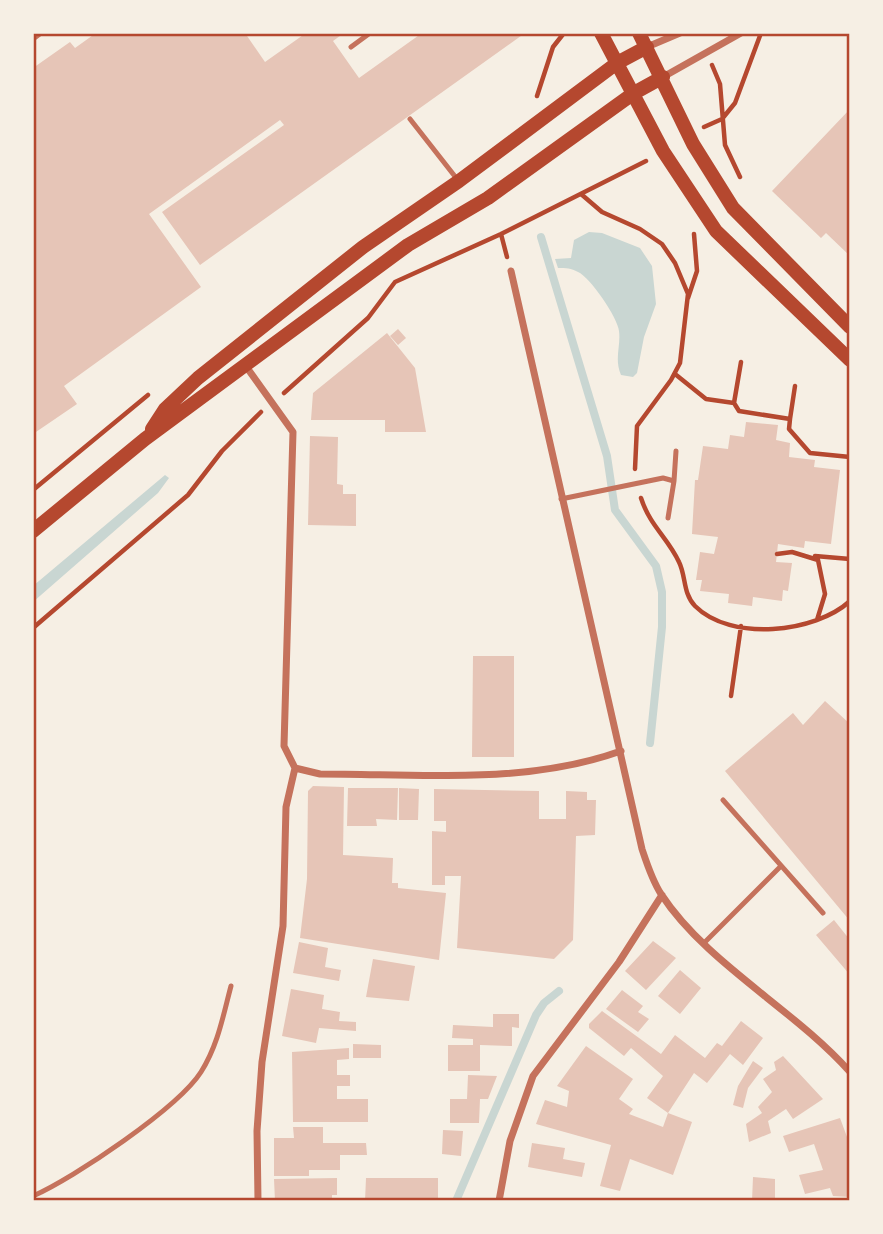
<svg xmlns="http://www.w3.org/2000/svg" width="883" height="1234" viewBox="0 0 883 1234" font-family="'PT Sans',sans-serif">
  <rect width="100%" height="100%" fill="#f6efe4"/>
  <!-- water -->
  <path fill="#c9d6d2" d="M589 232 602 233 640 248 652 266 656 304 644 337 637 373 633 377 621 375C614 359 621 346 619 331 618 318 590 277 578 272 571 268 566 268 558 268L555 259 571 258 574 240Z
    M165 475 169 478 158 493 33 602V586Z"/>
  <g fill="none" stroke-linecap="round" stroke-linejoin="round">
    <!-- stream -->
    <path stroke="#c9d6d2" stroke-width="8" d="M541 237 607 456 615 510 656 566 662 592V627L650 743
      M456 1201 536 1015 544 1003 559 991"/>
  </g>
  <!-- building -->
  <path fill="#e6c5b7" d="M96 33H245L265 62 306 33H344L333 41 359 78 422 33H525L200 265 162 212 284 125 280 120 149 214 201 287 64 386 77 404 33 434V68L70 42 75 48Z
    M850 109V256L826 233 821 238 772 191Z
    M398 329 406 338 398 345 390 336Z
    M387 333 415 368 426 432H385V420H311L313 393Z
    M746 422 778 425 776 440 790 443 789 457 815 460 814 467 840 470 831 544 805 541 804 548 778 544 776 562 792 563 788 591 783 590 782 601 753 597 752 606 728 603 729 594 700 591 702 580H696L700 552 714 554 718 537 692 534 695 480H698L703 446 728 449 730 435 744 437Z
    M310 436 338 437 337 484 343 485V494H356V526L308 525Z
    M473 656H514V757H472Z
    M825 701 850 724V921L725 771 793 713 803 725Z
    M313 786 344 787 343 855 393 858 392 883H398V888L446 893 439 960 300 938 307 879 308 791Z
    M348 788H398L397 820 376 819 377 826H347Z
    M399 788 419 789 418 820H399Z
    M434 789 539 791V819H566V791L587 792V800H596L595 835 576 836 573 940 554 959 457 948 461 876H445V885H432V831L446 832V821H434Z
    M834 920 850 940V975L816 935Z
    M653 941 676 958 646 990 625 971Z
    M299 942 328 948 325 967 341 970 339 981 293 973Z
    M373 959 415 966 409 1001 366 997Z
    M680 970 701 988 680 1014 658 996Z
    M291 989 324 995 322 1009 340 1012 339 1021 356 1022V1031L319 1028 316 1043 282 1036Z
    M622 990 643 1006 638 1012 649 1019 638 1032 606 1009Z
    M602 1011 661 1054 675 1035 705 1058 717 1043 722 1046 741 1021 763 1038 743 1065 730 1054 707 1083 694 1073 668 1113 647 1098 663 1076 631 1048 624 1056 589 1028V1024Z
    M493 1014H519V1028L512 1027V1046L480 1045V1071H448V1045H473V1039L452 1038 453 1025 493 1027Z
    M353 1044 381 1045V1058H353Z
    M586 1046 633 1079 619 1099 633 1109 629 1114 663 1127 668 1113 692 1122 673 1175 630 1159 620 1191 600 1186 611 1145 536 1124 545 1100 567 1107 569 1091 557 1086Z
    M349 1048V1059L337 1060V1075H350V1086H337V1099H368V1122H293L292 1052Z
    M783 1056 823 1099 793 1119 786 1109 768 1121 771 1133 749 1142 746 1124 762 1113 758 1107 772 1092 763 1079 776 1070 774 1062Z
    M753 1061 763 1068 748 1088 743 1108 733 1105 738 1086Z
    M468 1075 497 1076 488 1099H480L479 1123H450V1099H467Z
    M840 1118 850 1145V1197L833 1196 830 1188 805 1194 799 1175 823 1170 814 1144 789 1152 783 1136Z
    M293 1127H323V1143H366L367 1155H340V1170H309V1176H274V1138H294Z
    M443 1130 463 1131 461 1156 442 1154Z
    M532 1143 565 1148 563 1159 585 1163 582 1177 528 1167Z
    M753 1177 775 1179V1201H752Z
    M337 1178V1195H332V1201H275L274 1179Z
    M366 1178H438V1201H365Z"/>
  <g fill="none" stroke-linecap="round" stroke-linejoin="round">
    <!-- path -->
    <path stroke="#b5482f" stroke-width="4.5" d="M712 65 720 84 725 145 740 177
      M537 96 553 47 564 33
      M704 127 722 119 735 103 761 33
      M581 194 602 212 640 229 662 244 675 263 688 294 680 363 671 380 637 426 635 469
      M501 234 507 257
      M688 298 697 271 694 234
      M675 374 706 399 734 403 739 411 790 419 789 429 810 453 850 457
      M284 393 368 318 395 282 501 234 646 161
      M734 403 741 362
      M790 419 795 386
      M33 490 148 395
      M641 498C650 526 668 538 679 562 686 576 683 594 695 606 731 642 815 633 850 601
      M777 554 792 552 818 560 825 594 817 620
      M815 556 850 559
      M33 628 188 495 222 451 261 412
      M731 696 741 626"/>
    <!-- service -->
    <path stroke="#c5725c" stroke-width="5" d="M33 39 41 33
      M351 47 370 33
      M410 119 457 179
      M674 481 676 451
      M561 499 663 478 674 481 668 518
      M723 800 823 913
      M704 943 781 866
      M33 1196C74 1178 178 1108 201 1072 218 1045 223 1016 231 986"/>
    <!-- minor -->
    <path stroke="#c5725c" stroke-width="7" d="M647 47 680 33
      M663 77 741 33
      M511 271 642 849C647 864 652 880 661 894 706 963 794 1009 850 1072
      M245 365 293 432 284 746 295 768
      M295 768 320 774C421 774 526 785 621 751
      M258 1201 257 1131 262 1062 283 926 286 807 295 768
      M499 1201 510 1141 533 1076 619 962 662 895"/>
    <!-- secondary -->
    <path stroke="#b5482f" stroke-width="14" d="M601 33 663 151 716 231 850 360
      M639 33 693 144 733 208 850 327
      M152 429 165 409 198 378 363 247 459 181 617 63 647 47
      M33 531 145 439 408 245 488 198 634 93 663 77"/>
  </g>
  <!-- border -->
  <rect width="883" height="1234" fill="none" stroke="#f6efe4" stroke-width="70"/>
  <rect x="35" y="35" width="813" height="1164" fill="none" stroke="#b5482f" stroke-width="2.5"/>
</svg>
